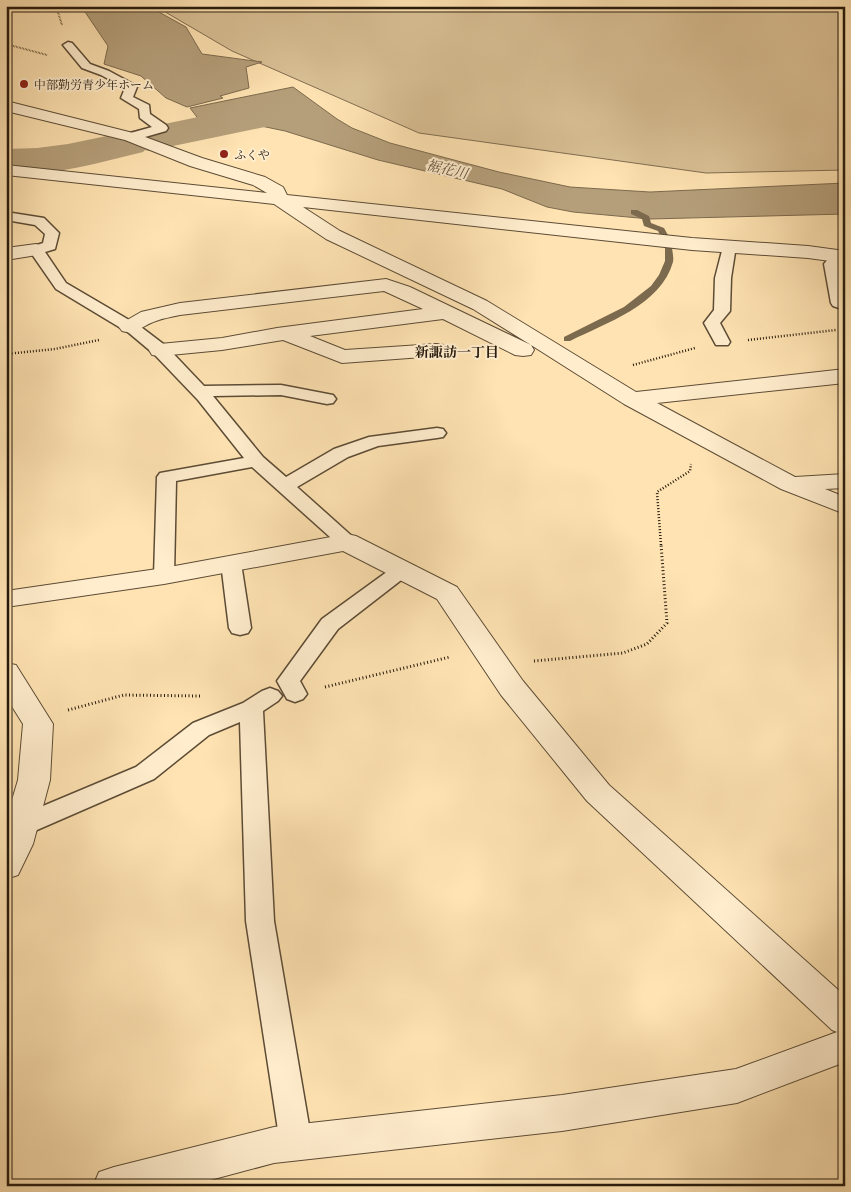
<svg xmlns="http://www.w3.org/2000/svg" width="851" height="1192" viewBox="0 0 851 1192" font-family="'Gentium Book Plus','Noto Serif JP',serif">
  <rect width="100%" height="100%" fill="#ffe3b2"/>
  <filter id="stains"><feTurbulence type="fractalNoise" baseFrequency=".004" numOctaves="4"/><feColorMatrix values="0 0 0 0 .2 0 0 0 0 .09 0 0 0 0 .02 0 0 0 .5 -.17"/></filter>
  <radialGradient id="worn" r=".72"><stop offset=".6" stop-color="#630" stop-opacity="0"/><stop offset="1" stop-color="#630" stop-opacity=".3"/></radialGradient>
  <!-- green -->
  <path fill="#dac196" stroke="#806e52" d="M155 6H845V170L706 173 419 133 232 51Z"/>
  <!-- water -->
  <path fill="#b59f7a" stroke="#7c6a4e" d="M81 6H148L186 27 202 54 262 62 246 67 249 88 220 96 223 98 187 107 166 98 141 76 104 64 108 46Z
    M293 87 337 119 352 128 390 143 499 172 570 187 650 192 845 183V214L650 219 573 212 547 207 502 189 378 160 285 131 261 126H220L200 121 190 108Z"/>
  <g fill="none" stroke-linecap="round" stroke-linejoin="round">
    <!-- stream -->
    <path fill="#7c6a4e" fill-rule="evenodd" d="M631 210H637L649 216 651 223 664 228 669 237 668 239H662L658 231 644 226 642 219 631 214Z
      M665 244 672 246C672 251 674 257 673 262 661 305 606 323 570 341H564V337L624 307 651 286 659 275 665 261Z"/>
    <!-- river -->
    <path fill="#b59f7a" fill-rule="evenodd" d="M275 101 289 104 295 113 289 122 149 151 145 150 143 152C98 163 53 176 6 175V149L37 148 68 144Z"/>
    <!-- service casing -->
    <g stroke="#5c4c36" stroke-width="3">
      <path id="service" d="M68 42 72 43 90 64 109 71 135 85 137 87 133 97 149 105 150 114 166 125 168 128 166 131 131 141 127 140 125 137 127 134 152 127 140 118 139 109 121 98 125 88 101 75 82 68 63 45Z
        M6 212 44 218 59 233 55 249 45 252 66 283 141 327 166 346 204 386 281 385 333 395 336 399 333 403 327 404 281 395 213 396 263 457 286 477 334 449 369 437 437 428 443 429 446 433 443 437 437 438 378 446 348 457 297 487 354 538 357 542 354 546 347 548 340 546 252 467 176 481 174 576 171 580 164 582 157 580 154 576 157 477 160 473 244 458 198 400 154 354 129 333 56 289 29 250 31 247 43 243 45 234 35 225 6 220Z
        M729 242 734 243 736 246 731 278 730 311 720 323 730 342 728 345H716L704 323 714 310 715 278 724 243Z
        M838 252 845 255 839 265 845 293V306L839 308 833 306 831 303 824 264 833 253Z
        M231 557 238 559 241 563 251 628 248 633 240 635 232 633 229 628 221 563 224 559Z
        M402 564 409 566 412 570 409 574 338 629 300 681 307 694 303 699 295 702 287 699 277 681 322 619 395 566Z
        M270 688 278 691 282 696 278 701 263 711 274 921 312 1143 307 1153 296 1157 285 1153 280 1143 246 921 240 722 209 735 154 779 30 833 21 835 12 833 8 826 12 819 136 767 193 723 243 703 262 691Z"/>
    </g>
    <!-- minor casing -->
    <g stroke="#5c4c36" stroke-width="2">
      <path id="minor" d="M6 101 137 134 202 158 265 177 283 187 287 195 692 238 808 246 845 251V263L808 258 692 250 303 207 340 231 487 301 636 392 845 369V383L657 403 795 477 845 474V488L825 489 845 497V514L781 489 624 404 531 345 534 350 531 355 523 356 515 355 443 319 310 336 345 350 436 344 444 345 447 350 444 355 436 356 342 363 283 340 222 350 160 356 152 355 149 350 152 345 160 344 222 338 277 328 423 309 384 291 180 315C172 317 163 318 156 321 143 325 136 335 122 331L119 327 122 323 141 312 180 303 386 279 410 287 531 345 473 309 326 239 274 204 6 175V165L267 193 253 185 190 166 125 140 6 111Z
        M36 244 43 246 46 250 43 254 6 260V248Z
        M347 534 356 536 457 587 523 681 609 785 845 996V1062L737 1103 562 1131 274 1163 188 1186H93L99 1172 114 1167 274 1127 562 1095 736 1069 837 1032 832 1030 587 801 501 695 437 599 343 551 164 584 6 607V591L164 568Z
        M6 663 16 665 53 724 50 780 33 844 18 875 6 879V820L18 780 23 724 6 697Z"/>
    </g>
    <!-- path-far2 -->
    <path stroke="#261a0d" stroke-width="2" stroke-dasharray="0.5 1" stroke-linecap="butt" d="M56 6 62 25
      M6 44 47 55"/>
    <!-- path-far1 -->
    <path stroke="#261a0d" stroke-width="2.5" stroke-dasharray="1 2" stroke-linecap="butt" d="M748 340 836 330
      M6 354 55 349 99 340
      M633 365 695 348
      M661 545 657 492 690 471 691 464"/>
    <!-- path -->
    <path stroke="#261a0d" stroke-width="3" stroke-dasharray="1 2.5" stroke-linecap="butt" d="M534 661 623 653 647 644 667 623 661 544
      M325 687 450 657
      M68 710 124 695 200 696"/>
    <!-- service -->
    <use href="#service" fill="#ffedcd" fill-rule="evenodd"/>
    <!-- minor -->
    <use href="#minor" fill="#ffedcd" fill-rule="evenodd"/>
  </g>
  <!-- markers -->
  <g fill="#8f2418" stroke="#ffedcd" stroke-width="2">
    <circle cx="24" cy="84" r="5"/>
    <circle cx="224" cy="154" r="5"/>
  </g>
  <g text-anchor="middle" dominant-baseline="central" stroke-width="4" stroke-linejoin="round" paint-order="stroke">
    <!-- far-poi labels -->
    <g font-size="12" fill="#261a0d" stroke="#ffedcd" text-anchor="start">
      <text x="34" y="84">中部勤労青少年ホーム</text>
      <text x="234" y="154">ふくや</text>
    </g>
    <!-- far-water labels -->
    <g font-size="14" font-style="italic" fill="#5f4f39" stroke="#ffedcd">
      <text transform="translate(447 169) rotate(13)">裾花川</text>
    </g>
    <!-- far-neighbourhood labels -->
    <g font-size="14" font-weight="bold" fill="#261a0d" stroke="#ffedcd">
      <text x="457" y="352">新諏訪一丁目</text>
    </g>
  </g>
  <!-- margin -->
  <rect width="851" height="1192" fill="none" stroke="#ffe3b2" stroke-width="25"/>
  <rect x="8" y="8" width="836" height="1177" fill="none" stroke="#261a0d" stroke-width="2.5"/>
  <rect x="12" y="12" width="826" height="1167" fill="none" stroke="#261a0d"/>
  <rect width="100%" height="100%" filter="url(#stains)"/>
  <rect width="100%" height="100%" fill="url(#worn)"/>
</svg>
